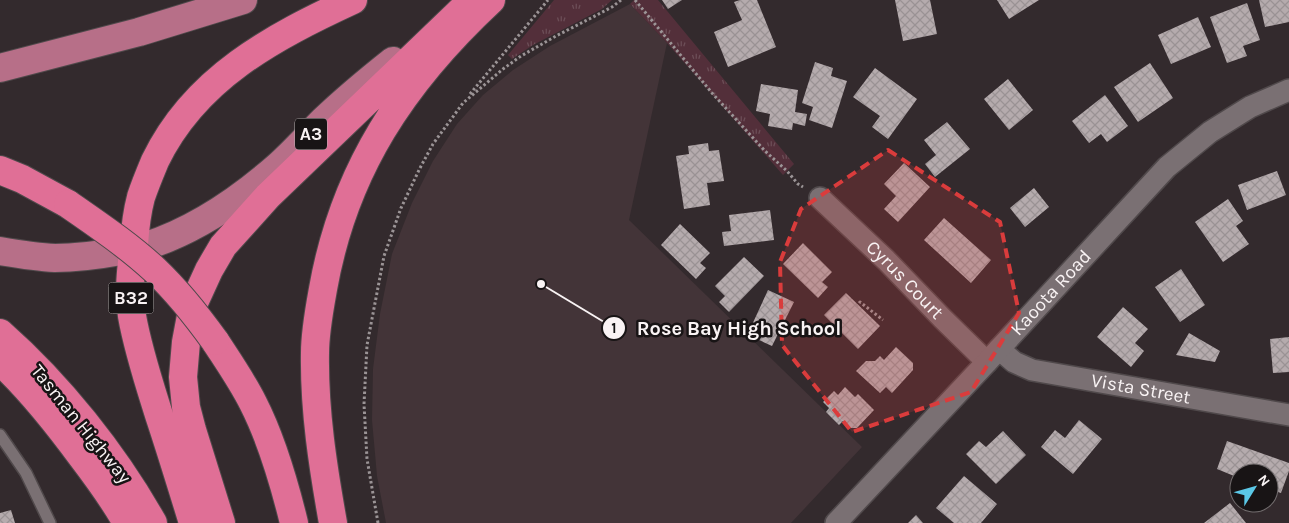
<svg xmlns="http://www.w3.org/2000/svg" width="1289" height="523" viewBox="0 0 1289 523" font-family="Karla,sans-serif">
  <defs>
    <pattern id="grass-tufts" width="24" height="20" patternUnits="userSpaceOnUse" patternTransform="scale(1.25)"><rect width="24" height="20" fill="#532f3a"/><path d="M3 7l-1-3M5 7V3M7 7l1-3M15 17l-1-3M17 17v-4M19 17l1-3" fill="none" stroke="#6c4e57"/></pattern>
    <pattern id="building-cross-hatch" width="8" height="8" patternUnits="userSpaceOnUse" patternTransform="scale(1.25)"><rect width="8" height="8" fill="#b5abad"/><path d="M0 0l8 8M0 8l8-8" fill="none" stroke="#9a9294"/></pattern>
  </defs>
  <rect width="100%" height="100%" fill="#332a2d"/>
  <!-- built -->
  <path fill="#433438" d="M630 4 667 43 629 220 862 447 791 523H386L377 476 372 420 373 369 380 314 392 254 412 203 433 161 457 124 483 95 513 70 550 46Z"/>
  <!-- grass -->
  <path fill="url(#grass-tufts)" d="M554 0H612L602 9 533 45 512 59 508 55Z
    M634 0H658L794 164 783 175 667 43 630 4Z"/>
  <!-- building -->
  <path fill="url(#building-cross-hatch)" d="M662 0H682L668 9Z
    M740 0H757L776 47 728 67 714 32 742 20 734 2Z
    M895 0H930L937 34 903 41Z
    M997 0H1039L1009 19Z
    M1259 0H1289V22L1265 27Z
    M1247 3 1260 40 1243 46 1247 56 1227 63 1210 17Z
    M1198 17 1211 47 1171 64 1158 35Z
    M815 62 833 68 831 76 847 81 832 128 809 120 813 107 802 103Z
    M1150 63 1173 98 1138 122 1114 87Z
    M875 68 917 99 888 139 872 127 880 116 853 97Z
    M1008 79 1033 110 1009 130 984 99Z
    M761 84 798 90 795 112 807 114 805 126 793 123 792 130 768 126 770 114 756 111Z
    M1105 95 1128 126 1107 142 1101 134 1089 143 1072 121Z
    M947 122 970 149 935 177 925 164 936 155 924 140Z
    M708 143 709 151 719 150 724 181 707 183 710 205 684 209 676 156 689 154 688 146Z
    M904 163 930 187 898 222 884 209 896 196 884 184Z
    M1277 171 1286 195 1247 210 1238 185Z
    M1034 188 1049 207 1025 227 1010 208Z
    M1228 199 1243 221 1236 226 1249 244 1223 262 1195 222Z
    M770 210 774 240 724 246 722 232 731 231 729 215Z
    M944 218 991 260 971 283 924 240Z
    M680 224 710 253 700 263 706 268 696 279 661 245Z
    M803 243 832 272 822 282 828 287 818 298 783 264Z
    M744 257 764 276 729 312 719 302 725 296 715 286Z
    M1181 269 1205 305 1180 322 1155 287Z
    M768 290 794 302 772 346 759 340 763 332 751 327Z
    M846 293 880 326 858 349 824 315Z
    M1123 307 1148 329 1135 343 1144 351 1131 367 1097 337Z
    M1189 333 1220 351 1215 362 1176 355Z
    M1289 337V372L1273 373 1270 339Z
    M896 347 913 363V370L892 393 886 387 880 393 856 371 866 361H875L880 356 884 360Z
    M845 387 855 397 858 394 874 410 857 428H849L843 421 839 425 826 412 829 408 823 402 834 391 838 395Z
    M1079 420 1102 439 1073 474 1041 447 1055 430 1065 438Z
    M1003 431 1026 455 996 484 966 454 979 441 986 447Z
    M1227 441 1289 463V471L1281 493 1269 489V473H1239V478L1217 469Z
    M964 476 997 504 981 523H954L936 508Z
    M1230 503 1246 523H1204Z
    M11 510 15 523H0V513Z
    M916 515 923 523H908Z"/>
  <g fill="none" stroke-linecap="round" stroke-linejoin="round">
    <!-- lane casing -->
    <g stroke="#50494b" stroke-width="14">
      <path id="lane" d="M0 435 26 473 50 523"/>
    </g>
    <!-- street casing -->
    <g stroke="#50494b" stroke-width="24">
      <g id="street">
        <path id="s1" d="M820 198 886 260 942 318 987 362"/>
        <path id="s2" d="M999 349 1014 362 1032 370 1289 415"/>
        <path id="s3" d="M836 523 987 362 1167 167 1210 132 1250 107 1289 90"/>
      </g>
    </g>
    <!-- primary casing -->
    <g stroke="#50494b" stroke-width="30">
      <path id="primary" d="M0 68 139 32 243 0
        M146 246C196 230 238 201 277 167 293 153 308 136 323 121 345 100 369 80 393 61
        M0 251C18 254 36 257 55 258 77 258 99 255 121 251"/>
    </g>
    <!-- highway casing -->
    <g stroke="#50494b" stroke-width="30">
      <path id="highway" d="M0 170 22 179 68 204
        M0 333C59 385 114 454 153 523
        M215 341C228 361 242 381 253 403 272 440 284 482 294 523
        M0 361C30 389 57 423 82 457 98 478 114 500 127 523
        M193 523C182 487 171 451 159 415 149 383 138 350 132 316 128 293 131 269 134 245 135 229 137 212 141 197 145 185 150 173 155 161 195 78 273 37 353 0
        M221 523 192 430 186 407 183 377 186 342 193 305 209 270 223 246 268 196 466 6
        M333 523C323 467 314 410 315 353 315 332 319 311 323 289 344 170 403 82 491 0"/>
    </g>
    <!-- path -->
    <path stroke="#9b9496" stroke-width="3" stroke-dasharray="2.5 2.5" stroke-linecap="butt" d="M635 0 712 93 765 151 787 171 798 184 803 187
      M470 94 548 0
      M856 307 860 302 883 320
      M378 523 367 459 364 404 367 345 384 256 401 208 420 168 433 144 463 103 503 69 521 56 556 36 593 17 612 7 621 0"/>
    <!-- lane -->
    <use href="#lane" stroke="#7a7073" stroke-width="11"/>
    <!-- street -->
    <use href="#street" stroke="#7a7073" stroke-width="21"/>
    <!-- primary -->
    <use href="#primary" stroke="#b76f88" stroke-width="28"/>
    <!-- highway -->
    <use href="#highway" stroke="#e06f96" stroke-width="28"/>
    <!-- highway-bridge casing -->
    <g stroke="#50494b" stroke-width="30" stroke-linecap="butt">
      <path id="highway-bridge" d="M68 204C98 225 128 245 155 270 177 291 197 316 215 341"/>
    </g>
    <!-- highway-bridge -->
    <use href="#highway-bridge" stroke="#e06f96" stroke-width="28"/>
  </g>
  <!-- marked area -->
  <path fill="#da3c3c" fill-opacity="0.2" stroke="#da3c3c" stroke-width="4" stroke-dasharray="10 6" stroke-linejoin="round" d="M888 150 1000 222 1019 313 971 392 852 432 782 345 780 262 801 209Z"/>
  <g text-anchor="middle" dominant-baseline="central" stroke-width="5" stroke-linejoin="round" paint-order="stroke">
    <!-- shield labels -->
    <g fill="#181415" stroke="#b6b0b1" stroke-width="1">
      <rect x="295" y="118.5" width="32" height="31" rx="4"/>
      <rect x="108.5" y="282.5" width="45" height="31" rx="4"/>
    </g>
    <g font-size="18" font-weight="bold" fill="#f9f3f4">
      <text x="311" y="134">A3</text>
      <text x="131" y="298">B32</text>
    </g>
    <!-- street labels -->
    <g font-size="19" fill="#f9f3f4" stroke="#181415">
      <text stroke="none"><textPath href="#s1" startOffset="118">Cyrus Court</textPath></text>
      <text stroke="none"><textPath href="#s3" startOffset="315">Kaoota Road</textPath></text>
      <text stroke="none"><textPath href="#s2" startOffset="150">Vista Street</textPath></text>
      <text transform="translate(81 424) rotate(51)">Tasman Highway</text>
    </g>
  </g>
  <!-- callouts -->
  <path fill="none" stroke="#f9f3f4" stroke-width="2" d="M541 284L614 328"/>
  <g fill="#f9f3f4" stroke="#181415" stroke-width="2">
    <circle cx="541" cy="284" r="5"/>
    <circle cx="614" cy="328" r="12"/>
  </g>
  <g font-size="15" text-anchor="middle" font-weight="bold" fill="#111">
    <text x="614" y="333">1</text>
  </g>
  <g font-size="20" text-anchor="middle" font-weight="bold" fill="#f9f3f4" stroke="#181415" stroke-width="5" stroke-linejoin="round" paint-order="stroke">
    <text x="739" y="335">Rose Bay High School</text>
  </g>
  <!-- north arrow -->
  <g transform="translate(1254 488) rotate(53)"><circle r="24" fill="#181415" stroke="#726d6e"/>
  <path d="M0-4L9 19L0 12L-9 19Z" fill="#5bc8e7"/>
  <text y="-8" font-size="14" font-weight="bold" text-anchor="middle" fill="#f9f3f4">N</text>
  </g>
</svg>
